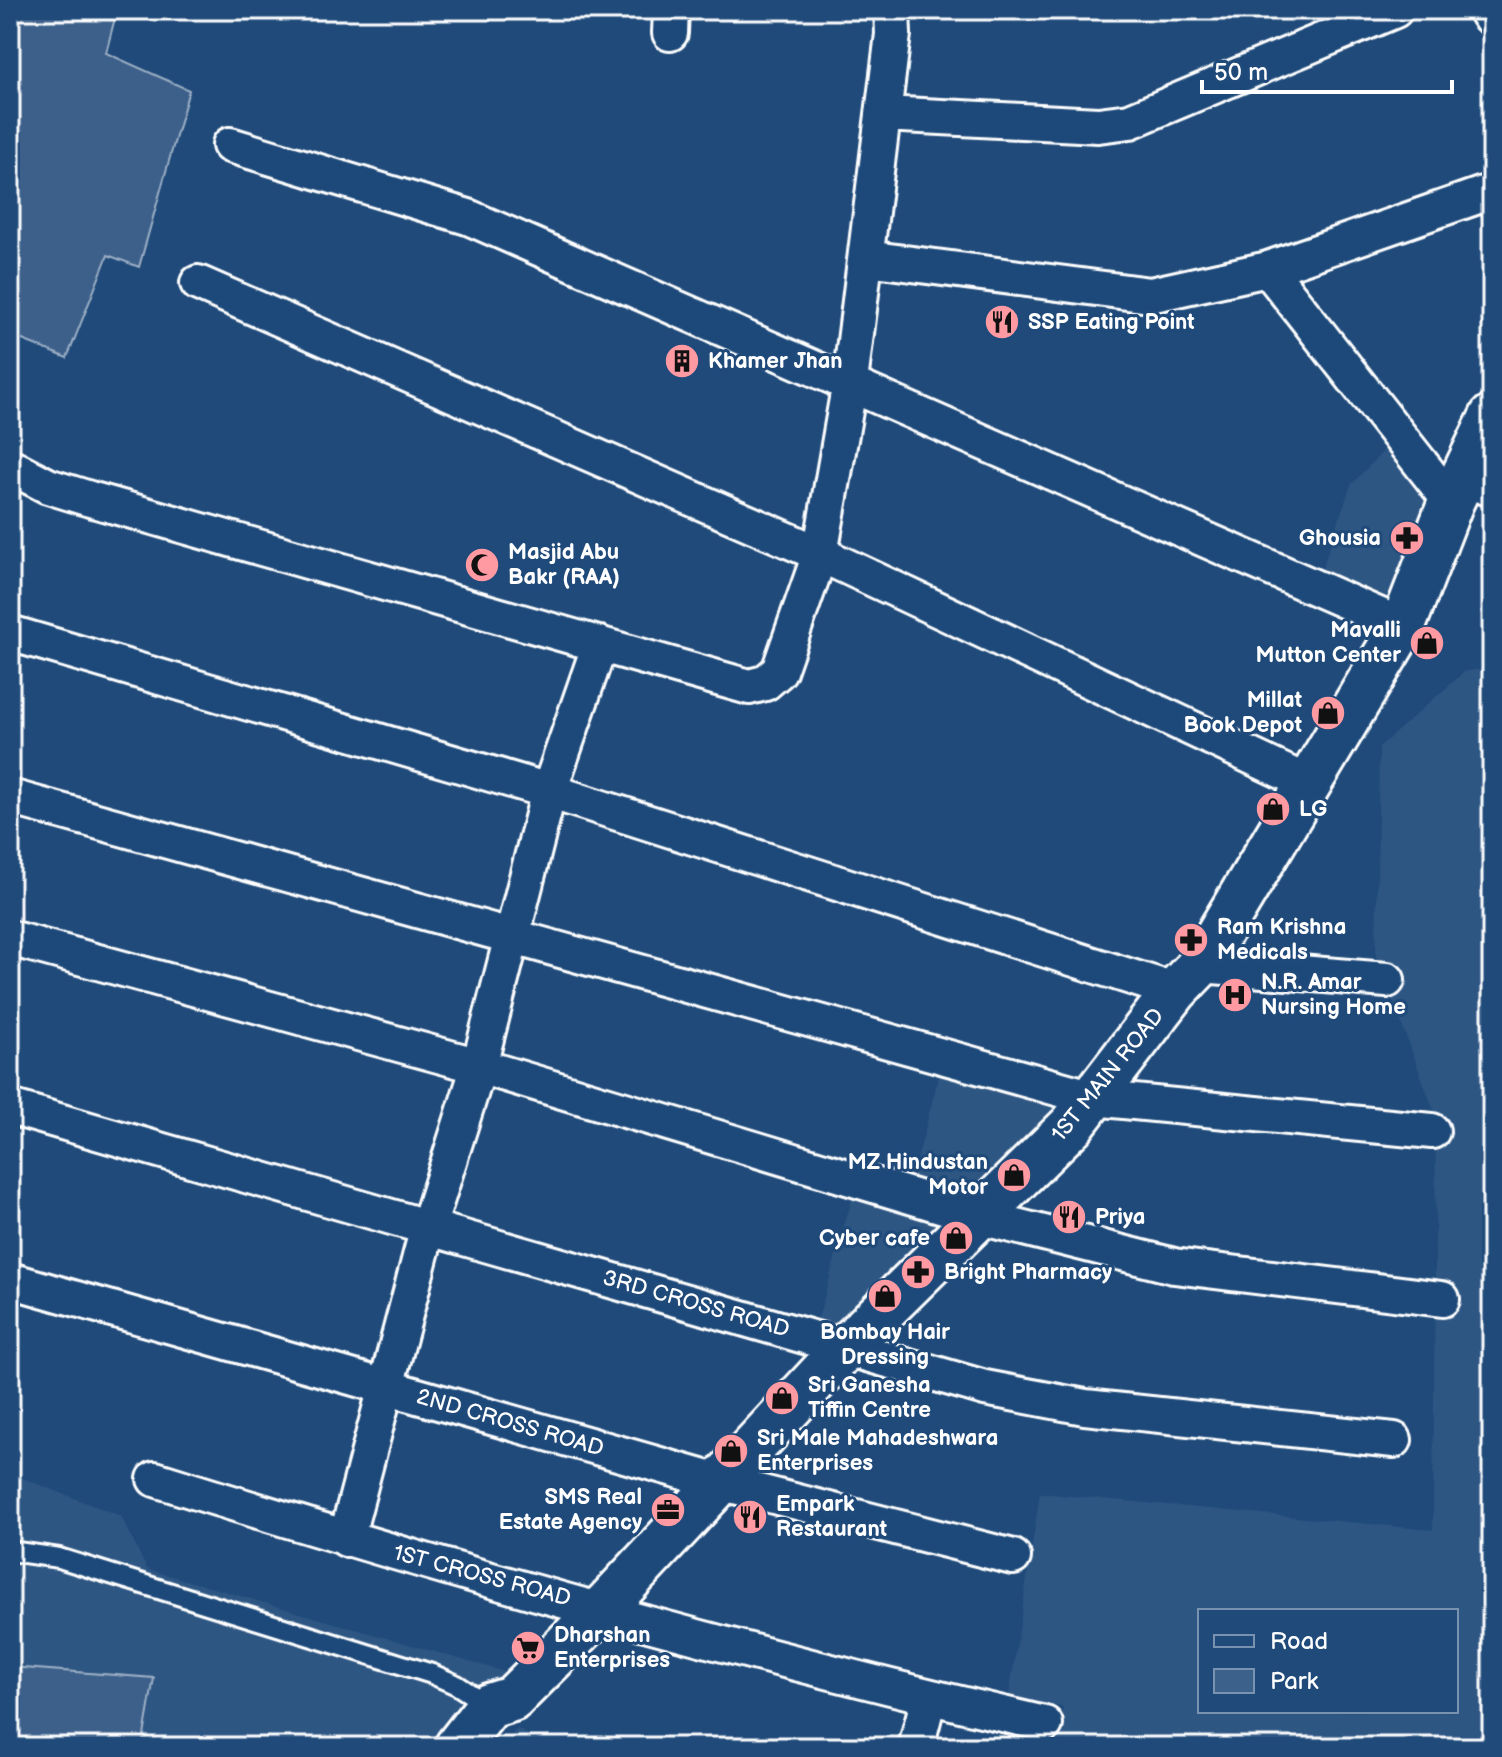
<svg xmlns="http://www.w3.org/2000/svg" width="1502" height="1757" viewBox="0 0 1502 1757" font-family="'Balsamiq Sans',sans-serif">
  <rect width="100%" height="100%" fill="#1f4a7a"/>
  <filter id="ink" filterUnits="userSpaceOnUse"><feTurbulence type="fractalNoise" baseFrequency=".0125" numOctaves="2"/><feDisplacementMap in="SourceGraphic" scale="16" xChannelSelector="R" yChannelSelector="G"/><feConvolveMatrix kernelMatrix="1 2 1 2 8 2 1 2 1" color-interpolation-filters="sRGB"/></filter>
  <g filter="url(#ink)">
    <!-- built -->
    <path fill="#2e5683" fill-rule="evenodd" d="M1389 445 1443 505 1400 618 1319 577 1351 485Z
      M1492 666V1747H1058L1063 1707 1009 1696 1040 1493 1433 1530 1436 1116 1376 956 1379 747 1464 672ZM1200 1611H1456V1711H1200Z
      M940 1071 1077 1108 978 1205 911 1184Z
      M855 1188 963 1217 846 1332 816 1326Z
      M10 1464 14 1475 121 1516 147 1569 505 1672 443 1747H10Z
      M517 1729 551 1747H501Z"/>
    <!-- green -->
    <path fill="#3c618b" stroke="#9eb0c5" stroke-width="2" d="M10 10H117L106 53 189 90 139 267 108 255 67 358 10 335Z
      M10 1667 154 1678 142 1747H10Z"/>
    <g fill="none" stroke-linecap="round" stroke-linejoin="round">
      <!-- lane casing -->
      <g stroke="#fff" stroke-width="24">
        <path id="lane" d="M10 1551 59 1558 432 1674 457 1685 489 1706"/>
      </g>
      <!-- street casing -->
      <g stroke="#fff" stroke-width="40">
        <path id="street" d="M670 33 671 10
          M883 114 1098 125 1130 121 1395 10
          M230 145 468 217 1403 626
          M866 258 1150 295 1268 269
          M198 283 820 554 850 382 893 34 892 10
          M10 466 48 486 90 499 749 687 765 683 779 671 820 554 1310 784
          M1463 479 1492 489
          M1451 502 1268 269 1492 191
          M10 633 549 791 1175 991
          M10 797 1093 1098 1432 1131
          M10 938 479 1066 980 1217 1174 1266 1442 1299
          M1200 965 1387 980
          M10 1107 985 1388 1085 1407 1394 1440
          M10 1280 723 1483 1013 1557
          M155 1479C448 1571 746 1655 1045 1724
          M346 1539 428 1227 479 1066 549 791 600 644
          M916 1747 929 1697"/>
      </g>
      <!-- secondary casing -->
      <g stroke="#fff" stroke-width="50">
        <path id="secondary" d="M1491 10 1492 12
          M457 1747 489 1706 512 1699 602 1609 846 1347 1072 1125 1175 991 1200 965 1403 626 1451 502 1492 417"/>
      </g>
      <!-- lane -->
      <use href="#lane" stroke="#1f4a7a" stroke-width="18"/>
      <!-- street -->
      <use href="#street" stroke="#1f4a7a" stroke-width="34"/>
      <!-- secondary -->
      <use href="#secondary" stroke="#1f4a7a" stroke-width="44"/>
    </g>
  </g>
  <!-- icons -->
  <defs>
    <g id="restaurant-disc" transform="scale(1.8)"><circle r="9.5" fill="#ff9aa2" stroke="#1f4a7a"/><path d="M-5-6h1v4h1v-4h1v4h1v-4h1v5L-1.5 .5V6h-2V.5L-5-1ZM5-6V6H3V1.5H1.5Q1.5-4 5-6Z" fill="#111"/></g>
    <g id="building-disc" transform="scale(1.8)"><circle r="9.5" fill="#ff9aa2" stroke="#1f4a7a"/><path d="M-4-6H4V6H1V3H-1V6H-4ZM-2.5-4.3h1.7v1.8h-1.7ZM.8-4.3h1.7v1.8H.8ZM-2.5-1h1.7V.8h-1.7ZM.8-1h1.7V.8H.8Z" fill="#111"/></g>
    <g id="pharmacy-disc" transform="scale(1.8)"><circle r="9.5" fill="#ff9aa2" stroke="#1f4a7a"/><path d="M-2-6h4v4h4v4h-4v4h-4v-4h-4v-4h4Z" fill="#111"/></g>
    <g id="mosque-disc" transform="scale(1.8)"><circle r="9.5" fill="#ff9aa2" stroke="#1f4a7a"/><path d="M3.5-4.9A6 6 0 1 0 3.5 4.9A5 5 0 1 1 3.5-4.9Z" fill="#111"/></g>
    <g id="shop-disc" transform="scale(1.8)"><circle r="9.5" fill="#ff9aa2" stroke="#1f4a7a"/><path d="M-5-2.5h2.3a2.7 3.5 0 0 1 5.4 0H5L5.5 6h-11ZM-1.5-2.5h3a1.5 2.3 0 0 0-3 0Z" fill="#111"/></g>
    <g id="hospital-disc" transform="scale(1.8)"><circle r="9.5" fill="#ff9aa2" stroke="#1f4a7a"/><path d="M-5-5h3v3.5h4V-5h3V5h-3V1.5h-4V5h-3Z" fill="#111"/></g>
    <g id="office-disc" transform="scale(1.8)"><circle r="9.5" fill="#ff9aa2" stroke="#1f4a7a"/><path d="M-6-3h4V-5.5h4V-3h4V5H-6ZM-1-4.5V-3h2v-1.5ZM-6 0V1H6V0Z" fill="#111"/></g>
    <g id="supermarket-disc" transform="scale(1.8)"><circle r="9.5" fill="#ff9aa2" stroke="#1f4a7a"/><path d="M-6-5.5h2.5l.6 2H6L4.5 2H-2.5L-4.4-4H-6ZM-1.5 3.2a1.3 1.3 0 1 0 .1 0ZM3 3.2a1.3 1.3 0 1 0 .1 0Z" fill="#111"/></g>
  </defs>
  <g fill-rule="evenodd">
    <use href="#restaurant-disc" x="1002" y="322"/>
    <use href="#building-disc" x="682" y="361"/>
    <use href="#pharmacy-disc" x="1407" y="538"/>
    <use href="#mosque-disc" x="482" y="565"/>
    <use href="#shop-disc" x="1427" y="643"/>
    <use href="#shop-disc" x="1328" y="713"/>
    <use href="#shop-disc" x="1273" y="809"/>
    <use href="#pharmacy-disc" x="1191" y="940"/>
    <use href="#hospital-disc" x="1235" y="995"/>
    <use href="#shop-disc" x="1014" y="1175"/>
    <use href="#restaurant-disc" x="1069" y="1217"/>
    <use href="#shop-disc" x="956" y="1238"/>
    <use href="#pharmacy-disc" x="918" y="1272"/>
    <use href="#shop-disc" x="885" y="1296"/>
    <use href="#shop-disc" x="782" y="1398"/>
    <use href="#shop-disc" x="731" y="1451"/>
    <use href="#office-disc" x="668" y="1510"/>
    <use href="#restaurant-disc" x="750" y="1517"/>
    <use href="#supermarket-disc" x="528" y="1648"/>
  </g>
  <g text-anchor="middle" dominant-baseline="central" stroke-width="6" stroke-linejoin="round" paint-order="stroke">
    <!-- poi labels -->
    <g font-size="22" font-weight="bold" fill="#fff" stroke="#1f4a7a" text-anchor="start">
      <text x="1028" y="322">SSP Eating Point</text>
      <text x="708" y="361">Khamer Jhan</text>
      <text x="1381" y="538" text-anchor="end">Ghousia</text>
      <text x="508" y="552">Masjid Abu<tspan x="508" dy="25">Bakr (RAA)</tspan></text>
      <text x="1401" y="630" text-anchor="end">Mavalli<tspan x="1401" dy="25">Mutton Center</tspan></text>
      <text x="1302" y="700" text-anchor="end">Millat<tspan x="1302" dy="25">Book Depot</tspan></text>
      <text x="1299" y="809">LG</text>
      <text x="1217" y="927">Ram Krishna<tspan x="1217" dy="25">Medicals</tspan></text>
      <text x="1261" y="982">N.R. Amar<tspan x="1261" dy="25">Nursing Home</tspan></text>
      <text x="988" y="1162" text-anchor="end">MZ Hindustan<tspan x="988" dy="25">Motor</tspan></text>
      <text x="1095" y="1217">Priya</text>
      <text x="930" y="1238" text-anchor="end">Cyber cafe</text>
      <text x="944" y="1272">Bright Pharmacy</text>
      <text x="885" y="1332" text-anchor="middle">Bombay Hair<tspan x="885" dy="25">Dressing</tspan></text>
      <text x="808" y="1385">Sri Ganesha<tspan x="808" dy="25">Tiffin Centre</tspan></text>
      <text x="757" y="1438">Sri Male Mahadeshwara<tspan x="757" dy="25">Enterprises</tspan></text>
      <text x="642" y="1497" text-anchor="end">SMS Real<tspan x="642" dy="25">Estate Agency</tspan></text>
      <text x="776" y="1504">Empark<tspan x="776" dy="25">Restaurant</tspan></text>
      <text x="554" y="1635">Dharshan<tspan x="554" dy="25">Enterprises</tspan></text>
    </g>
    <!-- street labels -->
    <g font-size="22" fill="#fff" stroke="#1f4a7a">
      <text transform="translate(1108 1075) rotate(-51)">1ST MAIN ROAD</text>
      <text transform="translate(696 1304) rotate(16)">3RD CROSS ROAD</text>
      <text transform="translate(510 1423) rotate(16)">2ND CROSS ROAD</text>
      <text transform="translate(482 1576) rotate(15)">1ST CROSS ROAD</text>
    </g>
  </g>
  <!-- margin -->
  <rect width="1502" height="1757" fill="none" stroke="#1f4a7a" stroke-width="40"/>
  <rect x="20" y="20" width="1462" height="1717" fill="none" stroke="#fff" stroke-width="3" filter="url(#ink)"/>
  <!-- legend -->
  <rect x="1198" y="1609" width="260" height="104" fill="#1f4a7a" stroke="#7992af" stroke-width="2"/>
  <rect x="1214" y="1635" width="40" height="12" fill="#1f4a7a" stroke="#7992af" stroke-width="2"/>
  <text x="1270" y="1649" font-size="24" fill="#ffffff">Road</text>
  <rect x="1214" y="1669" width="40" height="24" fill="#3c618b" stroke="#7992af" stroke-width="2"/>
  <text x="1270" y="1689" font-size="24" fill="#ffffff">Park</text>
  <!-- scale -->
  <path d="M1202 80v12h250v-12" fill="none" stroke="#ffffff" stroke-width="4"/>
  <text x="1214" y="80" font-size="24" fill="#ffffff" stroke="#1f4a7a" stroke-width="6" paint-order="stroke">50 m</text>
</svg>
